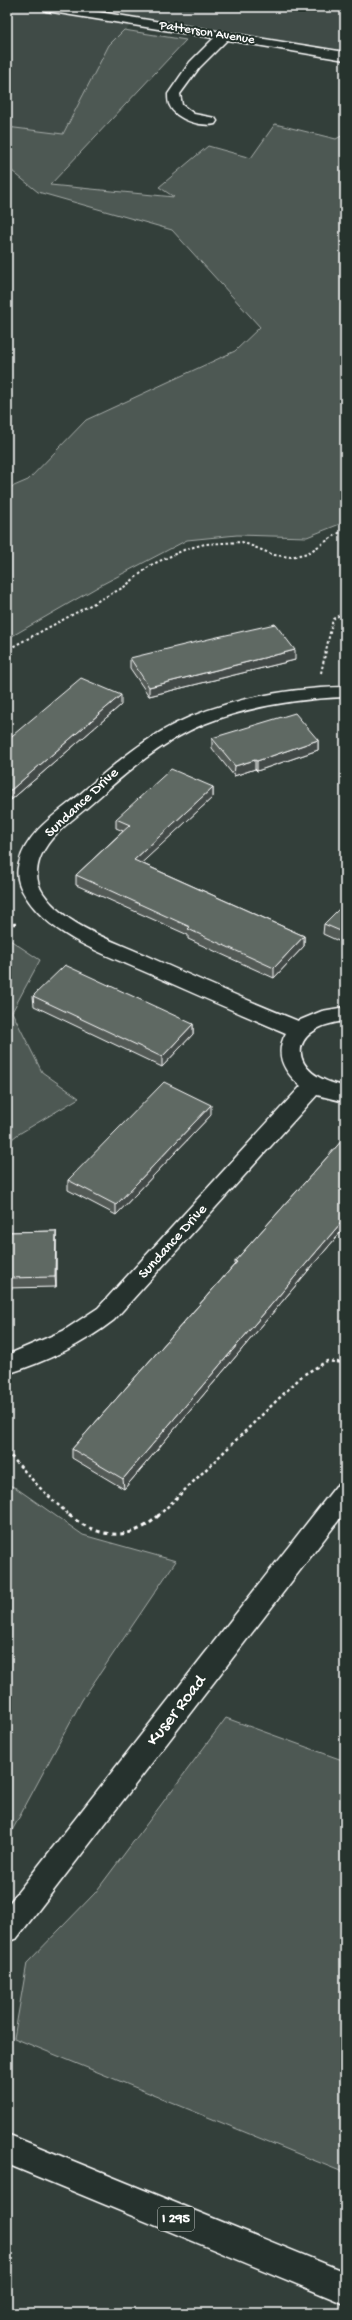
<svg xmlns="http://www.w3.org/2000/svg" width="352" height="2320" viewBox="0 0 352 2320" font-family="'Gochi Hand',sans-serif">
  <rect width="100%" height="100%" fill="#333f3a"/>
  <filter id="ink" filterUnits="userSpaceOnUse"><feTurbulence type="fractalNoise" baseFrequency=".025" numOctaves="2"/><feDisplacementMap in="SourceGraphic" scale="8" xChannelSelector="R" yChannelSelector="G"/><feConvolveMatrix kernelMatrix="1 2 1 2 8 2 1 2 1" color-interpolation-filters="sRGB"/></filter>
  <g filter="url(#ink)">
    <!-- built -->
    <path fill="#404c47" d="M7 7H345V50L139 18 109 45 63 134 7 127Z"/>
    <!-- green -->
    <path fill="#4d5853" stroke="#a6aca9" d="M124 30 186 40 50 185 174 197 159 187 208 146 251 158 275 124 336 139 345 134V522L307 537 237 535 187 540 101 585 7 639V489L28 480 86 420 235 351 260 327 172 230 38 192 7 167V127L63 134 109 45Z
      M7 938 40 960 12 1012 42 1072 79 1098 17 1135 7 1143Z
      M7 1484 16 1488 83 1535 176 1561 82 1700 7 1840Z
      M226 1718 345 1761V2173L14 2038 27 1963 95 1893Z"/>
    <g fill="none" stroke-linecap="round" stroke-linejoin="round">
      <!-- minor casing -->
      <g stroke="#fff" stroke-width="3">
        <path id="minor" d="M40 7H68L345 52V60L227 40 199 68 180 94 182 105 194 114 215 118 217 121 215 124C202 127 176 120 170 106 168 103 168 98 168 94L190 62 214 38 46 11Z
          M345 687V697C296 699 250 706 204 724 160 742 125 774 90 805 74 819 54 832 44 850 36 863 34 880 43 893 65 926 112 940 147 956 197 979 247 1000 298 1021L322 1011 345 1007V1021C284 1028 288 1076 345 1086V1102L317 1095 114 1320C82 1345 45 1362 7 1374V1355L63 1331 98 1308 301 1086C283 1071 274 1054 286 1033 241 1014 195 994 150 974 108 955 52 938 26 897 19 887 15 875 19 863 26 833 56 814 78 796 112 766 147 735 190 717 239 697 292 688 345 687Z"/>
      </g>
      <!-- tertiary casing -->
      <g stroke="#fff" stroke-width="3">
        <path id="tertiary" d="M345 1483V1512L17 1938 7 1942V1906L336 1486Z"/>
      </g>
      <!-- motorway casing -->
      <g stroke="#fff" stroke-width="3">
        <path id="motorway" d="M7 2134 345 2272V2304L7 2164Z"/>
      </g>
      <!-- path-far2 -->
      <path stroke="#fff" stroke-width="2" stroke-dasharray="2.5 2.5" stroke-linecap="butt" d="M7 654 14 646 124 587 151 565 186 549 205 544 242 542 274 555 291 557 308 553 345 529
        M321 673 333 619 345 612"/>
      <!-- path-far1 -->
      <path stroke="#fff" stroke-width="2.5" stroke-dasharray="3 3" stroke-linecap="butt" d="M7 924H16
        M7 1452 39 1487 70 1516
        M158 1516 303 1375 327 1361 345 1363"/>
      <!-- path -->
      <path stroke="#fff" stroke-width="3" stroke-dasharray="4 4" stroke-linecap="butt" d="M69 1515C97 1538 131 1543 159 1515"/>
      <!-- minor -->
      <use href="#minor" fill="#26332d" fill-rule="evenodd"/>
      <!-- tertiary -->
      <use href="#tertiary" fill="#26332d" fill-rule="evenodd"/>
      <!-- motorway -->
      <use href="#motorway" fill="#26332d" fill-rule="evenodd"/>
    </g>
    <!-- wall -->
    <path fill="#525a56" stroke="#fff" d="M130 658 295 660 149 696 130 668Z
      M121 705 11 800 7 798V740Z
      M212 738 318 740V750L257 771 255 769 234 776 212 748Z
      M213 787V797L141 863 304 936V946L274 978 188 939V935L76 885V875L123 831 116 828V819Z
      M345 903V944L323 934 324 924Z
      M33 996 193 1024V1034L162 1067 34 1006Z
      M211 1115 116 1215 68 1190V1180Z
      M345 1137V1227L124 1489 72 1458V1449L235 1264V1261Z
      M56 1231V1287L7 1288V1232Z"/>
    <!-- shaded-wall -->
    <path fill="#424a46" stroke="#fff" d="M295 650V660L149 696V687Z
      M121 695V705L11 800V790Z
      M318 740V750L257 771V761Z
      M255 760V769L234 776 235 766Z
      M213 787V797L134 870V860Z
      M304 936V946L274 978V968Z
      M193 1024V1034L162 1067V1057Z
      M211 1105V1115L116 1215V1205Z
      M345 1218V1227L124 1489 123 1479Z
      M56 1231V1287L55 1277Z"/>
    <!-- building -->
    <path fill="#5f6964" stroke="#fff" d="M275 624 295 650 149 687 130 658 213 638Z
      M81 678 121 695 11 790 7 789V740Z
      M295 713 318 740 257 761 255 760 235 766 212 738Z
      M171 769 213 787 134 860 304 936 274 968 188 929 190 927 76 875 130 825 116 819Z
      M345 903V933L324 924Z
      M65 965 193 1024 162 1057 33 996Z
      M164 1082 211 1105 116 1205 68 1180Z
      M345 1137V1218L123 1479 72 1449 237 1262 235 1261Z
      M56 1231 55 1277 7 1278V1232Z"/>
  </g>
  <g text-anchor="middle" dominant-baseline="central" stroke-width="4" stroke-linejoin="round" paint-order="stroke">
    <!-- far-street labels -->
    <g font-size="13" fill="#fff" stroke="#26332d">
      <text transform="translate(207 33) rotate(9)">Patterson Avenue</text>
    </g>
    <!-- shield labels -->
    <rect fill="#26332d" stroke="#bec2c0" stroke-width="1" x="158" y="2207" width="36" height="24" rx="3"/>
    <g font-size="14" font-weight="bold" fill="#fff">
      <text x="176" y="2219">I 295</text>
    </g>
    <!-- street labels -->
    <g font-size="15" fill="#fff" stroke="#26332d">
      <text transform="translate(82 803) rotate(-43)">Sundance Drive</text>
      <text transform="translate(173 1242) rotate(-48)">Sundance Drive</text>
    </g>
    <!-- near-street labels -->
    <g font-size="18" fill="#fff" stroke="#26332d">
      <text transform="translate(177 1711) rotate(-52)">Kuser Road</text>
    </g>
  </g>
  <!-- margin -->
  <rect width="352" height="2320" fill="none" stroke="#26332d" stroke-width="24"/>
  <rect x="12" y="12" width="328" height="2296" fill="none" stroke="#fff" stroke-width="1.5" filter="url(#ink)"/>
</svg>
